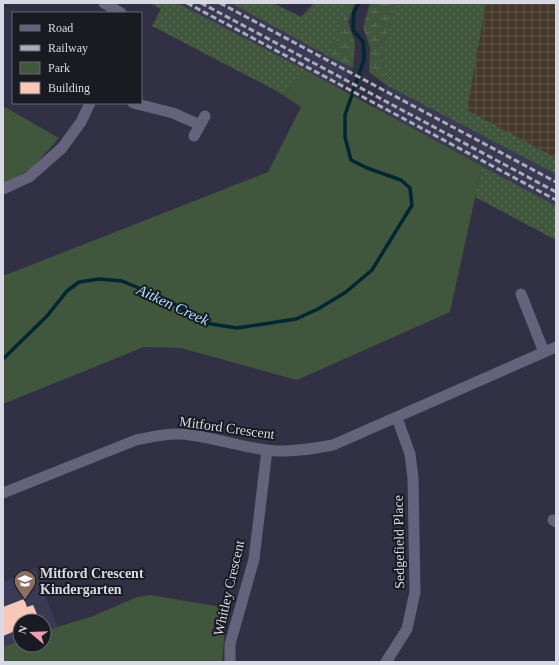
<svg xmlns="http://www.w3.org/2000/svg" width="559" height="665" viewBox="0 0 559 665" font-family="'Times New Roman',serif">
  <defs>
    <pattern id="industrial-grid" width="8" height="8" patternUnits="userSpaceOnUse"><rect width="8" height="8" fill="#46382a"/><path d="M0 4h8M4 0v8" fill="none" stroke="#605449"/></pattern>
    <pattern id="grass-dots" width="8" height="8" patternUnits="userSpaceOnUse"><rect width="8" height="8" fill="#40563d"/><path d="M2 2h.1M6 6h.1" fill="none" stroke="#5b6e59" stroke-width="1.8" stroke-linecap="round"/></pattern>
    <pattern id="wetland-marsh" width="20" height="14" patternUnits="userSpaceOnUse"><rect width="20" height="14" fill="#40563d"/><path d="M1 5h8M5 5V1M11 12h8M15 12V8" fill="none" stroke="#5b6e59"/></pattern>
  </defs>
  <rect width="100%" height="100%" fill="#323045"/>
  <!-- industrial -->
  <path fill="url(#industrial-grid)" d="M486 3H556V158L467 110Z"/>
  <!-- built -->
  <path fill="#3b3a55" d="M177 3H231L353 68 341 90Z
    M386 85 556 174V206L374 108Z
    M35 568 57 626 44 631V621H20V641L3 647V582Z"/>
  <!-- grass -->
  <path fill="url(#grass-dots)" d="M150 3H177L309 72 283 95 273 89 152 26 161 9Z
    M231 3H273L301 17 314 3H349L330 57Z
    M398 3H486L467 110 556 158V174L386 85 382 52 394 8Z
    M482 166 556 206V240L475 197Z"/>
  <!-- wetland -->
  <path fill="url(#wetland-marsh)" d="M349 3H355L348 21 355 43 353 68 330 57Z
    M370 3H398L394 8 382 52 386 85 369 72 370 47 363 27Z"/>
  <!-- green -->
  <path fill="#40563d" d="M309 72 482 166 450 312 297 380 181 348 144 347 3 404V276L268 172 301 107 283 95Z
    M3 106 59 138 32 168 3 184Z
    M151 595 227 608 222 662H3V647L20 641V645H44V631L93 616 137 597Z"/>
  <g fill="none" stroke-linecap="round" stroke-linejoin="round">
    <!-- stream -->
    <path stroke="#022732" stroke-width="3.5" d="M3 359 47 316 67 291 79 282 99 279 122 281 168 300 205 323 237 328 296 319 318 309 346 292 372 270 412 205 410 188 401 180 367 168 351 160 345 137V115L364 60V53L363 42 353 30 354 12 359 3"/>
  </g>
  <!-- building -->
  <path fill="#f7c7ba" d="M24 599 27 607 33 605 39 619 32 621H20V629L3 636V607Z"/>
  <g fill="none" stroke-linecap="round" stroke-linejoin="round">
    <!-- minor -->
    <path stroke="#64637b" stroke-width="11" d="M104 3 121 13
      M133 103 173 113 200 125
      M194 136 205 116
      M3 189 29 177 62 148 81 122 90 103
      M521 294 544 352
      M3 493 136 440C150 437 166 433 181 434 210 436 237 446 266 450 288 453 312 449 333 445L556 347
      M553 520 556 522
      M230 662V644L254 559 267 450
      M386 662 407 629 415 592 413 478 410 454 397 418"/>
    <!-- rail -->
    <path stroke="#acabba" stroke-width="3" stroke-dasharray="6 3" stroke-linecap="butt" d="M187 3 556 200
      M201 3 556 192
      M220 3 556 182"/>
  </g>
  <!-- icons -->
  <defs>
    <g id="school-pin" transform="scale(1.15)"><path d="M0 17L-7.5 6A9.5 9.5 0 1 1 7.5 6Z" fill="#8d6e63" stroke="#1a1a23"/><path d="M0-5L7-2L0 1L-7-2ZM-4 1L0 2.5L4 1V4Q0 6-4 4Z" fill="#fff"/></g>
  </defs>
  <g fill-rule="evenodd">
    <use href="#school-pin" x="25" y="581"/>
  </g>
  <g text-anchor="middle" dominant-baseline="central" stroke-width="4" stroke-linejoin="round" paint-order="stroke">
    <!-- street labels -->
    <g font-size="14" fill="#d9d9e6" stroke="#1a1a23">
      <text transform="translate(227 428) rotate(8)">Mitford Crescent</text>
      <text transform="translate(399 542) rotate(-91)">Sedgefield Place</text>
      <text transform="translate(229 588) rotate(-77)">Whitley Crescent</text>
    </g>
    <!-- poi labels -->
    <g font-size="14" font-weight="bold" fill="#d9d9e6" stroke="#1a1a23" text-anchor="start">
      <text x="40" y="573">Mitford Crescent<tspan x="40" dy="16">Kindergarten</tspan></text>
    </g>
    <!-- water labels -->
    <g font-size="15" font-style="italic" fill="#a6e2fa" stroke="#1a1a23">
      <text transform="translate(173 305) rotate(25)">Aitken Creek</text>
    </g>
  </g>
  <!-- border -->
  <rect width="559" height="665" fill="none" stroke="#d9d9e6" stroke-width="8"/>
  <!-- legend -->
  <rect x="12" y="12" width="130" height="92" fill="#1a1a23" stroke="#666671"/>
  <rect x="20" y="25" width="20" height="6" fill="#64637b" stroke="#666671"/>
  <text x="48" y="32" font-size="12" fill="#d9d9e6">Road</text>
  <rect x="20" y="45" width="20" height="6" fill="#acabba" stroke="#666671"/>
  <text x="48" y="52" font-size="12" fill="#d9d9e6">Railway</text>
  <rect x="20" y="62" width="20" height="12" fill="#40563d" stroke="#666671"/>
  <text x="48" y="72" font-size="12" fill="#d9d9e6">Park</text>
  <rect x="20" y="82" width="20" height="12" fill="#f7c7ba" stroke="#666671"/>
  <text x="48" y="92" font-size="12" fill="#d9d9e6">Building</text>
  <!-- north arrow -->
  <g transform="translate(32 633) rotate(289)"><circle r="19" fill="#1a1a23" stroke="#666671"/>
  <path d="M0-3L7 15L0 10L-7 15Z" fill="#f09ab4"/>
  <text y="-6" font-size="11" font-weight="bold" text-anchor="middle" fill="#d9d9e6">N</text>
  </g>
</svg>
